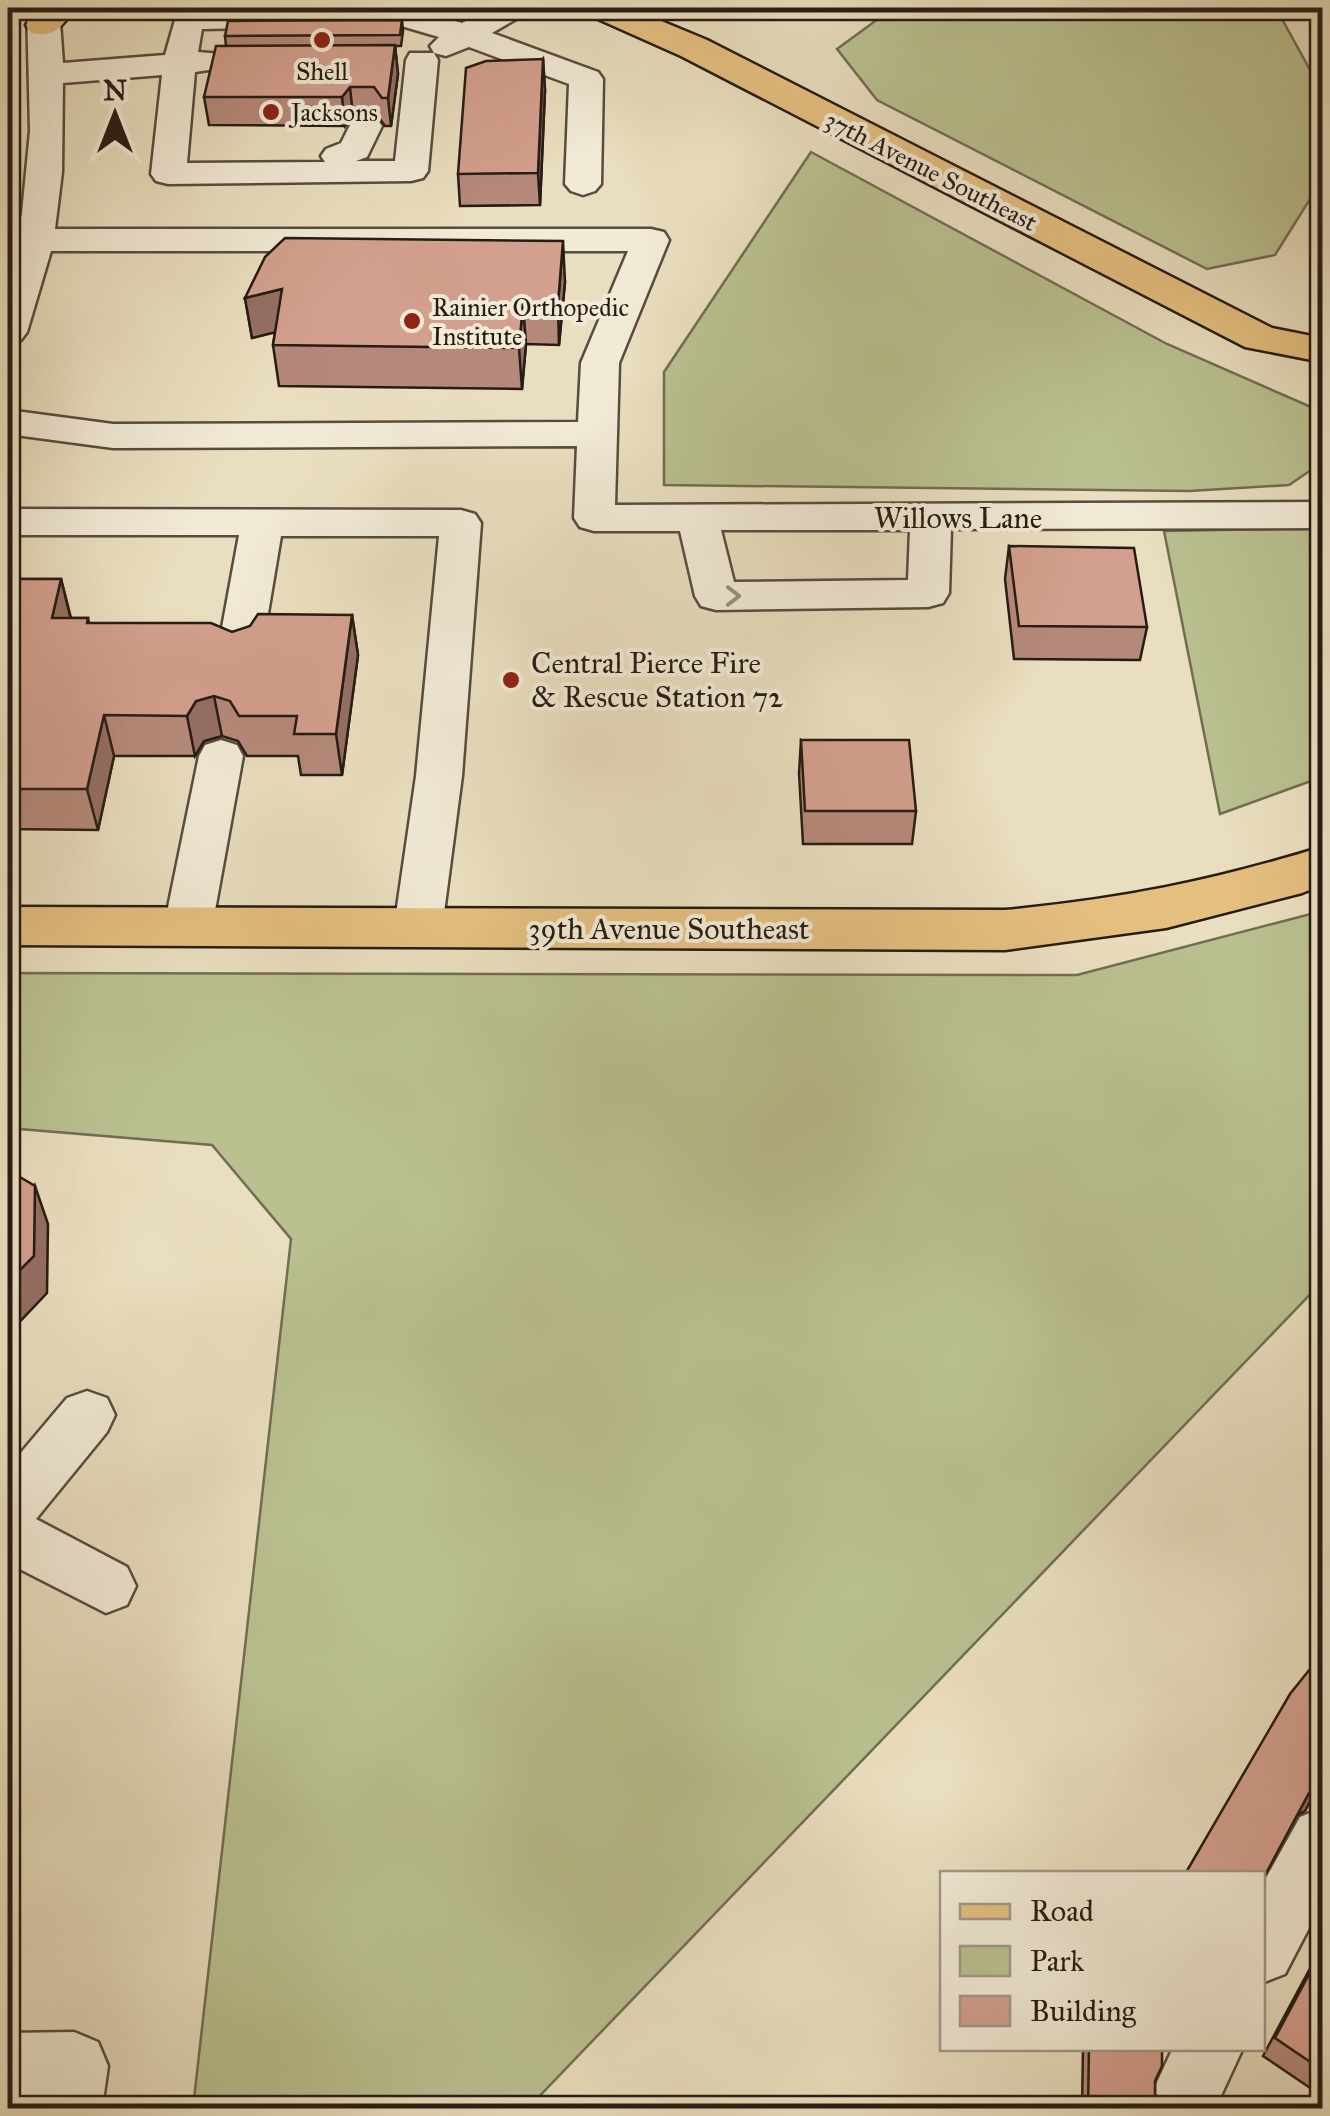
<svg xmlns="http://www.w3.org/2000/svg" width="1330" height="2116" viewBox="0 0 1330 2116" font-family="'IM FELL Great Primer',serif">
  <rect width="100%" height="100%" fill="#e9debf"/>
  <filter id="stains"><feTurbulence type="fractalNoise" baseFrequency=".002" numOctaves="4"/><feColorMatrix values="0 0 0 0 .2 0 0 0 0 .09 0 0 0 0 .02 0 0 0 .5 -.17"/></filter>
  <radialGradient id="worn" r=".72"><stop offset=".6" stop-color="#630" stop-opacity="0"/><stop offset="1" stop-color="#630" stop-opacity=".3"/></radialGradient>
  <!-- green -->
  <path fill="#bac090" stroke="#706e52" stroke-width="2.5" d="M893 8H1276L1321 90 1322 180 1275 255 1207 269 877 100 837 49Z
    M811 152 1167 344 1318 410 1322 422V451L1317 466 1289 485 1189 491 664 485V372Z
    M1322 528V777L1220 814 1164 531Z
    M1322 911V1282L528 2108H193L291 1239 212 1145 8 1128V973L1077 975Z"/>
  <g fill="none" stroke-linecap="round" stroke-linejoin="round">
    <!-- minor casing -->
    <g stroke="#574c3f" stroke-width="5">
      <path id="minor" d="M27 8H59L63 63 165 55 177 13 188 10 409 8 462 23 490 8H528L523 15 492 33 598 72 603 79 601 184 595 191 583 195 571 191 565 184 569 84 469 47 446 56 434 53 430 46 439 37 398 25 202 29 198 52 222 54 226 61 222 68 195 72 187 163 325 162 321 156 326 149 341 143 353 119H377L382 126 367 157 356 161H395L406 60 410 53H434L438 60 428 171 423 178 411 181 168 184 156 181 151 174 162 75 63 83 62 172 55 229H651L664 232 669 240 619 363 615 505 1322 502V528L951 529 949 593 943 603 928 607 716 610 701 606 695 596 680 531H594L580 527 574 518 577 446 113 448 8 434V410L113 424 578 422 581 363 628 251H51L27 332 21 340 8 343V279L22 213 30 131ZM721 530H910L908 580 734 582Z
        M8 509 461 510 475 514 481 523 462 776 442 928 435 941 418 946 401 941 394 928 416 776 439 536H281L261 655 254 665 239 669 224 665 217 655 239 535H8Z
        M221 740 237 745 243 756 212 927 205 940 188 945 171 940 164 927 199 756 205 745Z
        M87 1391 107 1398 115 1415 107 1432 36 1519 127 1567 136 1586 127 1605 106 1613 8 1563V1468L67 1398Z
        M1322 1808V1903L1285 1974 1262 1983V1885L1300 1817Z
        M74 2032 98 2042 108 2066 102 2108H34L35 2100 8 2099V2033Z
        M1173 2048H1243L1219 2100V2108H1151V2095Z"/>
    </g>
    <!-- major casing -->
    <g stroke="#261c14" stroke-width="5">
      <path id="major" d="M39 8H75C62 26 55 38 31 33L26 25Z
        M583 8H630L707 40 1272 328 1322 338V362L1245 347 681 56 589 15Z
        M1322 847V885L1302 893 1166 928 1005 950 8 945V907L1005 910C1121 899 1211 881 1322 847Z"/>
    </g>
    <!-- minor -->
    <use href="#minor" fill="#f1ead5" fill-rule="evenodd"/>
    <!-- major -->
    <use href="#major" fill="#e4bf80" fill-rule="evenodd"/>
  </g>
  <!-- wall -->
  <path fill="#b5897a" stroke="#261c14" stroke-width="2.5" d="M402 20 403 31 401 46H395L398 74 391 126H385L377 115H353L345 126 209 125 204 97 226 46 225 36Z
    M543 59 545 90 540 205 460 206 458 174Z
    M565 282 559 345 526 344 522 389 279 386 273 345 275 332 252 338 245 298Z
    M1009 546 1147 627 1140 660 1014 659 1005 579Z
    M8 579H61L71 618H88L89 623 232 632 352 615 358 655 342 775H301L298 756H247L238 741 222 736 204 741 195 756H114L98 830 8 829Z
    M801 740 916 811 912 844H803L799 773Z
    M1322 1946V2096L1263 2056Z
    M1083 2048H1162L1155 2081V2095L1161 2108H1082Z"/>
  <!-- shaded-wall -->
  <path fill="#946f63" stroke="#261c14" stroke-width="2.5" d="M395 45 398 74 391 126 388 98Z
    M543 59 545 90 540 205 538 173Z
    M350 87 353 115 345 126 342 97Z
    M563 241 565 282 559 345 558 304Z
    M282 289 288 329 252 338 245 298Z
    M523 304 526 344 522 389 519 348Z
    M61 579 71 620 52 618Z
    M352 615 358 655 342 775 336 734Z
    M214 696 222 736 204 741 195 756 187 716 196 701Z
    M104 715 114 756 98 830 87 789Z
    M35 1186 48 1224 47 1293 8 1334V1282Z
    M1322 1779 1305 1811 1297 1815 1309 1793Z"/>
  <!-- building -->
  <path fill="#d39f8e" stroke="#261c14" stroke-width="2.5" d="M402 20 400 35 225 36 228 21Z
    M395 45 388 98H382L374 87H350L342 97H204L216 46Z
    M543 59 538 173 458 174 466 68 486 61Z
    M285 238 563 241 558 304H523L519 348 273 345 282 289 245 298 265 257Z
    M1009 546 1134 548 1147 627 1019 626Z
    M8 579H61L52 618H88L87 623H211L232 632 250 626 258 614 352 615 336 734H294L297 716H239L230 701 214 696 196 701 187 716 104 715 87 789H8Z
    M801 740H909L916 811H805Z
    M8 1170 35 1186 34 1256 8 1282Z
    M1322 1654V1779L1317 1789 1309 1793 1262 1881V1874H1185L1290 1694Z
    M1322 1950V2070L1275 2038Z
    M1089 2048H1162V2066L1155 2081V2095L1161 2098V2108H1088Z"/>
  <!-- one-way arrows -->
  <defs><path id="oneway-chevron" d="M-2-3.5L2.5 0L-2 3.5" fill="none" stroke-width="1.6" stroke-linecap="round" stroke-linejoin="round" transform="scale(2.5)"/></defs>
  <use stroke="#968d7e" href="#oneway-chevron" transform="translate(733 596)"/>
  <!-- markers -->
  <g fill="#8f2418" stroke="#f1ead5" stroke-width="4">
    <circle cx="322" cy="40" r="10"/>
    <circle cx="271" cy="112" r="10"/>
    <circle cx="412" cy="321" r="10"/>
    <circle cx="511" cy="680" r="10"/>
  </g>
  <g text-anchor="middle" dominant-baseline="central" stroke-width="8" stroke-linejoin="round" paint-order="stroke">
    <!-- far-poi labels -->
    <g font-size="25" fill="#261c14" stroke="#f1ead5" text-anchor="start">
      <text x="322" y="71" text-anchor="middle">Shell</text>
      <text x="291" y="112">Jacksons</text>
      <text x="432" y="307">Rainier Orthopedic<tspan x="432" dy="29">Institute</tspan></text>
    </g>
    <!-- far-street labels -->
    <g font-size="25" fill="#261c14" stroke="#f1ead5">
      <text transform="translate(931 171) rotate(27)">37th Avenue Southeast</text>
    </g>
    <!-- street labels -->
    <g font-size="30" fill="#261c14" stroke="#f1ead5">
      <text x="958" y="518">Willows Lane</text>
      <text x="669" y="929">39th Avenue Southeast</text>
    </g>
    <!-- poi labels -->
    <g font-size="30" fill="#261c14" stroke="#f1ead5" text-anchor="start">
      <text x="531" y="663">Central Pierce Fire<tspan x="531" dy="34">&amp; Rescue Station 72</tspan></text>
    </g>
  </g>
  <!-- margin -->
  <rect width="1330" height="2116" fill="none" stroke="#e9debf" stroke-width="40"/>
  <rect x="10" y="10" width="1310" height="2096" fill="none" stroke="#261c14" stroke-width="5"/>
  <rect x="20" y="20" width="1290" height="2076" fill="none" stroke="#261c14" stroke-width="2.5"/>
  <!-- legend -->
  <rect x="940" y="1871" width="325" height="180" fill="#f1ead5" stroke="#a09888" stroke-width="2.5"/>
  <rect x="960" y="1904" width="50" height="15" fill="#e4bf80" stroke="#a09888" stroke-width="2.5"/>
  <text x="1030" y="1921" font-size="30" fill="#261c14">Road</text>
  <rect x="960" y="1946" width="50" height="30" fill="#bac090" stroke="#a09888" stroke-width="2.5"/>
  <text x="1030" y="1971" font-size="30" fill="#261c14">Park</text>
  <rect x="960" y="1996" width="50" height="30" fill="#d39f8e" stroke="#a09888" stroke-width="2.5"/>
  <text x="1030" y="2021" font-size="30" fill="#261c14">Building</text>
  <!-- north arrow -->
  <g transform="translate(115 115)" stroke="#f1ead5" stroke-width="8" paint-order="stroke">
  <path d="M0-8L18 38L0 25L-18 38Z" fill="#261c14"/>
  <text y="-15" font-size="28" font-weight="bold" text-anchor="middle" fill="#261c14">N</text>
  </g>
  <rect width="100%" height="100%" filter="url(#stains)"/>
  <rect width="100%" height="100%" fill="url(#worn)"/>
</svg>
